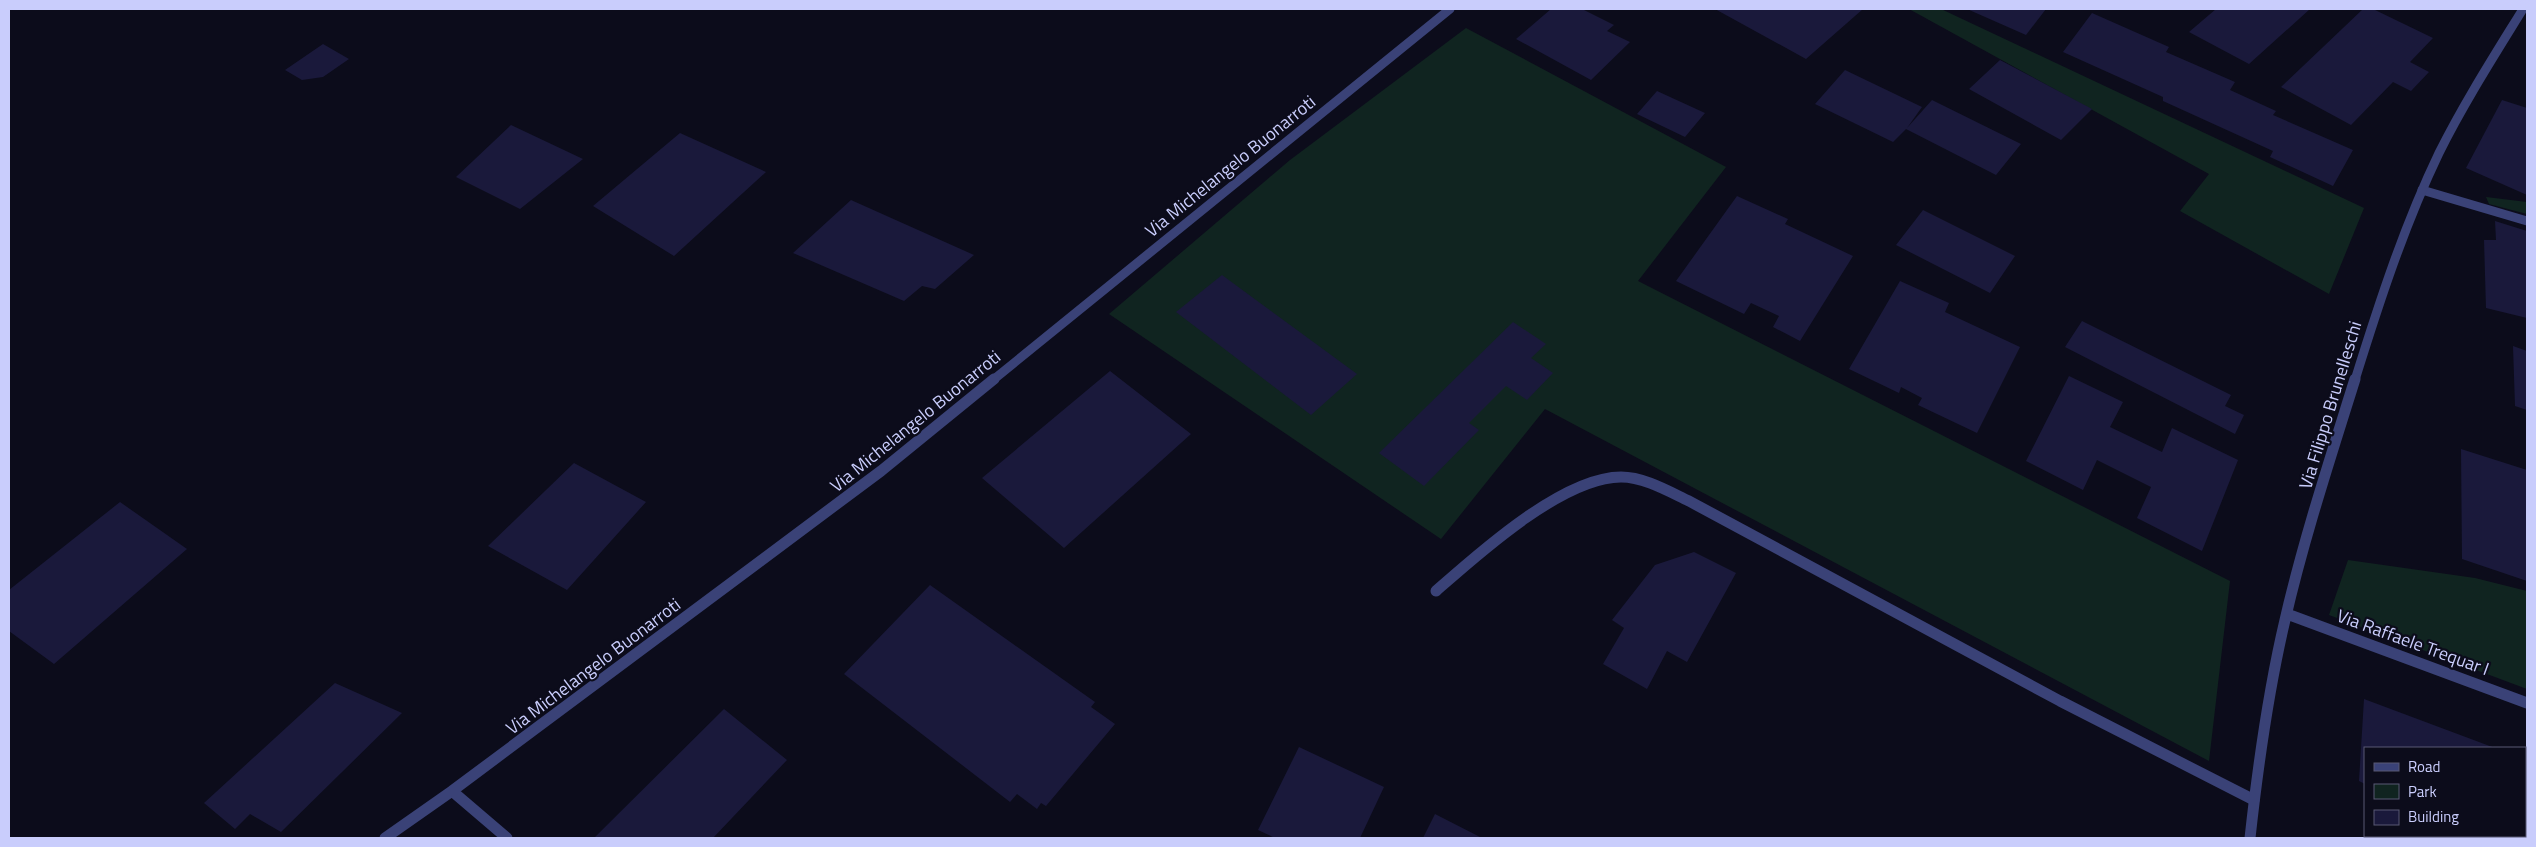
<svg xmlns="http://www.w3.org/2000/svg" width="2536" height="847" viewBox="0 0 2536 847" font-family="'Titillium Web',sans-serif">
  <rect width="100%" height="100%" fill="#0c0c1b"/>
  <!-- green -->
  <path fill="#102420" d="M1909 9H1941L2364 208 2329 294 2180 211 2209 174Z
    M1466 28 1726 167 1638 281 2230 581 2209 761 1545 409 1441 539 1109 314 1290 160Z
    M2486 197 2527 202V214L2489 204Z
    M2348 560 2475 578 2527 591V689L2329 615Z"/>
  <!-- building -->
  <path fill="#1a193b" d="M1551 9H1582L1614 25 1607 31 1630 42 1591 80 1516 39Z
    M1715 9H1863L1806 59Z
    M1967 9H2046L2026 35Z
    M2216 9H2310L2249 64 2189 32Z
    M2363 9H2373L2433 38 2410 62 2429 72 2411 91 2393 82 2351 125 2281 87Z
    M2092 13 2169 47 2166 52 2235 82 2230 90 2276 111 2273 115 2353 150 2333 186 2270 157 2273 151 2163 101V97L2063 52Z
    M323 44 349 59 323 77 302 80 285 70Z
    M2000 60 2092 109 2061 140 1969 89Z
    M1845 70 1922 107 1907 128 1932 100 2021 144 1996 175 1906 129 1893 142 1815 104Z
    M1657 91 1705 113 1685 137 1637 114Z
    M2502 100 2527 108V195L2466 168Z
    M511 125 583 159 520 209 456 177Z
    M680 133 766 172 674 256 593 206Z
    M1737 196 1788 219 1785 224 1853 256 1800 341 1773 327 1779 316 1751 303 1744 314 1676 281Z
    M851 200 974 255 935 289 922 286 904 301 793 253Z
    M1923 210 2015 256 1990 293 1896 245Z
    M2495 221 2527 231V318L2486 308 2484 240H2496Z
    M1222 275 1357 374 1311 415 1176 312Z
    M1900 281 1949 303 1945 312 2020 347 1977 433 1918 405 1922 398 1901 387 1899 393 1849 369Z
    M2082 321 2231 395 2225 406 2244 415 2235 434 2065 347Z
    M1513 322 1546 344 1531 358 1553 373 1527 400 1506 386 1469 423 1479 430 1424 486 1379 453Z
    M2513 346 2527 351V410L2515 406Z
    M1110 371 1191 434 1064 548 982 478Z
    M2069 376 2123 402 2110 427 2162 452 2172 428 2238 460 2202 551 2137 518 2151 487 2097 460 2083 490 2026 461Z
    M2461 449 2527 470V581L2462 559Z
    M574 463 646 502 567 590 488 546Z
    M120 502 187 549 54 664 9 631V590Z
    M1694 552 1736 573 1687 662 1667 651 1647 689 1603 664 1624 628 1612 620 1655 565Z
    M930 585 1095 702 1091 707 1115 724 1046 806 1041 803 1037 809 1017 794 1010 802 844 674Z
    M335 683 402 713 281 832 250 814 235 829 204 803Z
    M2364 699 2495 748H2365V784L2359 781Z
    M724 709 787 760 713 838H594Z
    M1299 747 1384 787 1360 838H1275L1258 830Z
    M2525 759 2527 838H2504L2498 836H2525Z
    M1435 814 1482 838H1423Z"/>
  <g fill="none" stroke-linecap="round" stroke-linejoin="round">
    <!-- lane-far1 -->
    <path stroke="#3a4277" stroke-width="9" d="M2422 190 2527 221"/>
    <!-- lane -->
    <path stroke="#3a4277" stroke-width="11" d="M1436 591C1478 554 1563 477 1621 477 1644 477 1668 491 1689 501L2060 701 2254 800"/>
    <!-- street-far1 -->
    <path stroke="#3a4277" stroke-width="9" d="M993 380 1450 9
      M2355 380C2379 303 2404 226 2439 153 2464 103 2494 56 2523 9"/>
    <!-- street -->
    <path stroke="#3a4277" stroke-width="11" d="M2287 614 2527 703
      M452 791 507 838
      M385 838 452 791 881 471 994 379
      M2250 838C2258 765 2268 692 2285 620 2304 538 2330 459 2355 379"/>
  </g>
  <g text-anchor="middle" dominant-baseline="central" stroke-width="4.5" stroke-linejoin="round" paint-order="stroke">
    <!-- street labels -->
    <g font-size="18" fill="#c9cdfc" stroke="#0c0c1b">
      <text transform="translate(1230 166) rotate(-39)">Via Michelangelo Buonarroti</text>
      <text transform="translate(2330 405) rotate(-73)">Via Filippo Brunelleschi</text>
      <text transform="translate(915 421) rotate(-39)">Via Michelangelo Buonarroti</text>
      <text transform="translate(2413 642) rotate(20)">Via Raffaele Trequar I</text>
      <text transform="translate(593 666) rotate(-37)">Via Michelangelo Buonarroti</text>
    </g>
  </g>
  <!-- border -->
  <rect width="2536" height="847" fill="none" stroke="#c9cdfc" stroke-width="20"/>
  <!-- legend -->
  <rect x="2364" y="747" width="162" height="90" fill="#0c0c1b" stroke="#585975"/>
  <rect x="2374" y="763" width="25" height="8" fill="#3a4277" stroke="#585975"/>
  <text x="2408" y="772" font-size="15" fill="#c9cdfc">Road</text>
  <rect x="2374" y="784" width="25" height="15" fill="#102420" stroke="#585975"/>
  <text x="2408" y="797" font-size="15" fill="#c9cdfc">Park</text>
  <rect x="2374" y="810" width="25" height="15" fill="#1a193b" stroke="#585975"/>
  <text x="2408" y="822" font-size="15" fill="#c9cdfc">Building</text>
</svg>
